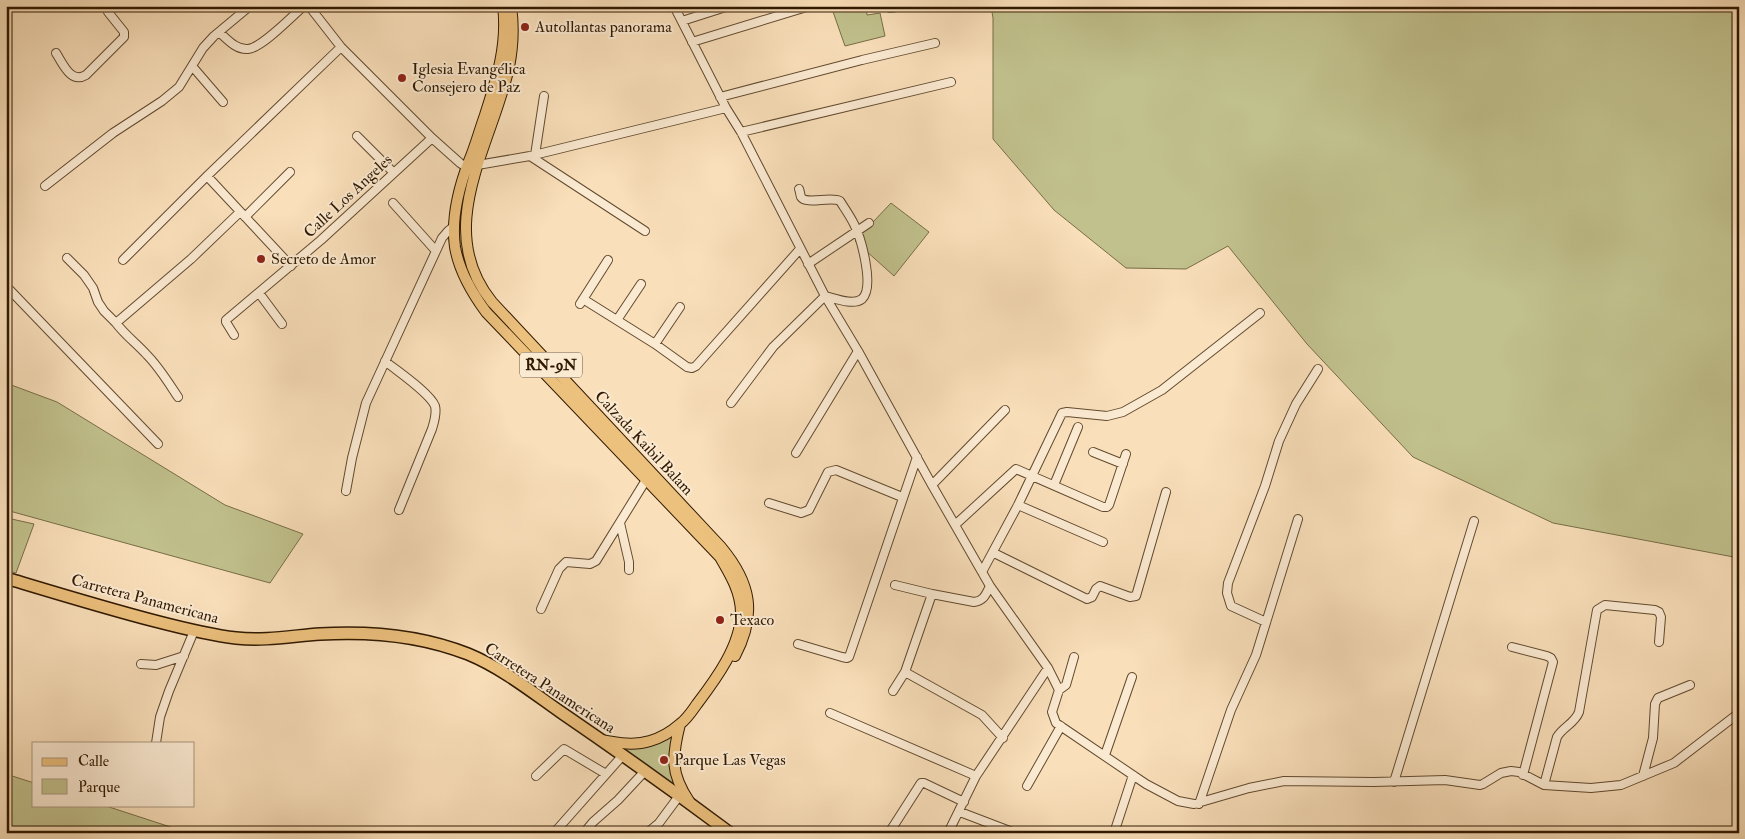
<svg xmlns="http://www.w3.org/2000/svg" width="1745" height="839" viewBox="0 0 1745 839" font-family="'IM FELL Double Pica',serif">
  <rect width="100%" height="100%" fill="#f9dfba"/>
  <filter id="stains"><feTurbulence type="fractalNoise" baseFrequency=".004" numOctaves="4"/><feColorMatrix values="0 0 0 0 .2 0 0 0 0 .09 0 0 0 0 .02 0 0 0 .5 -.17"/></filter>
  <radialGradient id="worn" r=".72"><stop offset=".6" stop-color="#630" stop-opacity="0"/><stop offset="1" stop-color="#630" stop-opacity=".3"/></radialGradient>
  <!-- green -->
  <path fill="#c1c18d" stroke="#786d46" d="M831 6H866L867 15 880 13 885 36 845 46Z
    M991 6H1739V558L1553 523 1413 457 1307 344 1228 246 1186 269 1126 268 1054 210 993 139V18Z
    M891 203 929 232 894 276 855 241Z
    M6 383 57 402 225 505 303 534 270 583 6 510Z
    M7 518 34 524 16 573 6 570Z
    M678 727 680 790 619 749Z
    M6 774 34 783V805H103L189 833H6Z"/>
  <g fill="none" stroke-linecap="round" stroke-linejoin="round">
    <!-- minor casing -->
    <g stroke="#624a2e" stroke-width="10">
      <path id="minor" d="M309 6 341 47 432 138 460 163 466 167 530 156 726 108
        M674 6 726 108 741 132 825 296 858 351 932 485 990 586 1048 668 1059 690 1052 712 1056 723 1146 784 1178 801 1194 804 1249 788 1284 781 1374 782 1445 780 1480 785 1483 784 1501 773 1511 771 1519 772 1544 785 1591 788 1621 785 1674 763 1739 713
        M886 6 890 8 903 6
        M682 21 729 6
        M219 32C227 39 236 50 248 49 262 48 292 16 304 6
        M692 42 810 6
        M56 53C63 64 71 84 86 75L124 37V32L108 12 109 6
        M192 66 223 102
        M720 97 862 60 935 43
        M741 132 951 82
        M357 136 394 173
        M535 155 544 96
        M530 156 645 231
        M207 176 291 266
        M45 186 113 133 162 101 179 87 203 48 214 36 250 6
        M393 203 436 251
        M245 217 290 172
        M67 258 84 275 93 288 98 302 104 311 116 323 191 259 240 212
        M123 260 207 176 341 47
        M808 264 869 223
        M6 286 158 444
        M259 293 282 324
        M583 299 655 344 687 367 692 368 696 366 800 249
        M580 304 608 260
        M617 320 641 284
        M116 323C125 335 137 344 147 355 159 367 168 382 178 397
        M234 335 226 322V320L321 240 432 138
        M655 344 680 307
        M385 361C397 371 430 393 435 406 437 414 434 422 432 429L399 510
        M731 403 773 347 825 296C834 298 853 306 862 299 875 287 861 238 854 224 850 216 845 209 840 201 831 196 806 205 801 197 800 194 800 191 799 189
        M1093 452 1123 464
        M796 453 858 351
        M932 485 1005 410
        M1054 485 1078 427
        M346 491 352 458 366 403 442 238 448 231 454 226
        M769 503 801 513 809 510 828 472 836 470 902 497
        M1018 505 1103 542
        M620 523 629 562V570
        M955 525 1016 469 1103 507H1107L1109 505 1126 454
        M994 553 1087 599 1092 597 1096 589 1100 586 1130 597 1136 596 1166 492
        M982 572 1018 505 1062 413 1067 412 1107 416 1123 412 1162 390 1260 313
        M895 585 932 594
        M541 609 559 569 566 562 590 564 596 561 646 480
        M1266 622 1231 606 1227 593 1228 583 1265 486 1279 441 1296 404 1318 369
        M798 644 842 657 847 658 849 657 917 457
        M1512 647 1547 656 1551 658 1553 662 1523 775
        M141 664 156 665 184 656
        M905 672 982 715 1003 738
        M1059 690 1066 685 1074 657
        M893 691 905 672 932 594 974 602C984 601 986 594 990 586
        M830 713 976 776
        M156 743 160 717 169 691 194 631
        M1105 755 1132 677
        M536 776 564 749 606 774
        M1643 776 1653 738 1655 704 1658 698 1690 685
        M1394 782 1474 521
        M1544 785 1557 737C1563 727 1575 723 1579 712L1597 610 1605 605 1655 610 1659 612 1661 617 1659 642
        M1027 786 1061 726
        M1199 804 1231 710 1256 655 1298 519
        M960 812 1015 833
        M554 833 623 755
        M584 833 593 822 618 800 645 771
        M647 833 659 823 679 796
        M889 833 921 783H924L964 802
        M948 833 976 776 1048 668
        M1114 833 1133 775"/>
    </g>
    <!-- major casing -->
    <g stroke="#301900" stroke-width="12">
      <path id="major" d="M503 6C508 46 496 81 484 118 479 132 475 147 469 161 459 187 451 219 455 247 459 271 472 293 486 312L720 557C730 574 741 592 741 613 741 645 716 679 697 704 692 711 687 719 680 724 672 731 660 738 650 741 634 746 618 743 601 740
        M511 6C514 27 513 47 509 67 492 145 432 228 492 302L721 547C751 583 757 614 735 656
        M680 724C672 756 670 773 689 801"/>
    </g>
    <!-- highway casing -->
    <g stroke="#301900" stroke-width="14">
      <path id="highway" d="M6 578C56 593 105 608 155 621 182 628 209 635 236 638 265 641 292 636 320 634 370 631 420 635 468 654 502 668 532 692 562 713 619 752 675 792 730 833"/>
    </g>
    <!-- minor -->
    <use href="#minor" stroke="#fbead2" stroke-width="8"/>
    <!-- major -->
    <use href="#major" stroke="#ecc07d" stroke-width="10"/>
    <!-- highway -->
    <use href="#highway" stroke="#ecc07d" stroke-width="11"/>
  </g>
  <!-- markers -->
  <g fill="#8f2418" stroke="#fbead2" stroke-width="2">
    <circle cx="525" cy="27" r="5"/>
    <circle cx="402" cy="78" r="5"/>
    <circle cx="261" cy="259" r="5"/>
    <circle cx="720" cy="620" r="5"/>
    <circle cx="664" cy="760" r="5"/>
  </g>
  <g text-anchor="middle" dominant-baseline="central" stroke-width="4" stroke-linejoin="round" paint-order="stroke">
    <!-- shield labels -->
    <rect fill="#fbead2" stroke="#6d583f" stroke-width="1" x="520" y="352.5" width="62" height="25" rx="4"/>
    <g font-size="15" font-weight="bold" fill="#301900">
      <text x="551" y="365">RN-9N</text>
    </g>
    <!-- poi labels -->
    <g font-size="16" fill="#301900" stroke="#fbead2" text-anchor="start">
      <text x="535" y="27">Autollantas panorama</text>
      <text x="412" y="69">Iglesia Evangélica<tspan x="412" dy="18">Consejero de Paz</tspan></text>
      <text x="271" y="259">Secreto de Amor</text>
      <text x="730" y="620">Texaco</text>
      <text x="674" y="760">Parque Las Vegas</text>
    </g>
    <!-- street labels -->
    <g font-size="16" fill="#301900" stroke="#fbead2">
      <text transform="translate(348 196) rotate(-43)">Calle Los Angeles</text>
      <text transform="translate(644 443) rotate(47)">Calzada Kaibil Balam</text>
      <text transform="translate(145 599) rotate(15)">Carretera Panamericana</text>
      <text transform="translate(550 688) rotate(33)">Carretera Panamericana</text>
    </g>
  </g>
  <!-- margin -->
  <rect width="1745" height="839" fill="none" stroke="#f9dfba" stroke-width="25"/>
  <rect x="8" y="8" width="1730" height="824" fill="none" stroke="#301900" stroke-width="2.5"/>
  <rect x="12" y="12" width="1720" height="814" fill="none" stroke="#301900"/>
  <!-- legend -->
  <rect x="32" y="742" width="162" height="65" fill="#fbead2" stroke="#aa967e"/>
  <rect x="42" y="758" width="25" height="8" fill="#ecc07d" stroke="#aa967e"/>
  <text x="78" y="766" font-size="15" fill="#301900">Calle</text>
  <rect x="42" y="779" width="25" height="15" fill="#c1c18d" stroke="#aa967e"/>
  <text x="78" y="792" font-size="15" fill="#301900">Parque</text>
  <rect width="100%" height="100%" filter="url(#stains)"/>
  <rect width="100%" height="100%" fill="url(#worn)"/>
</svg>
